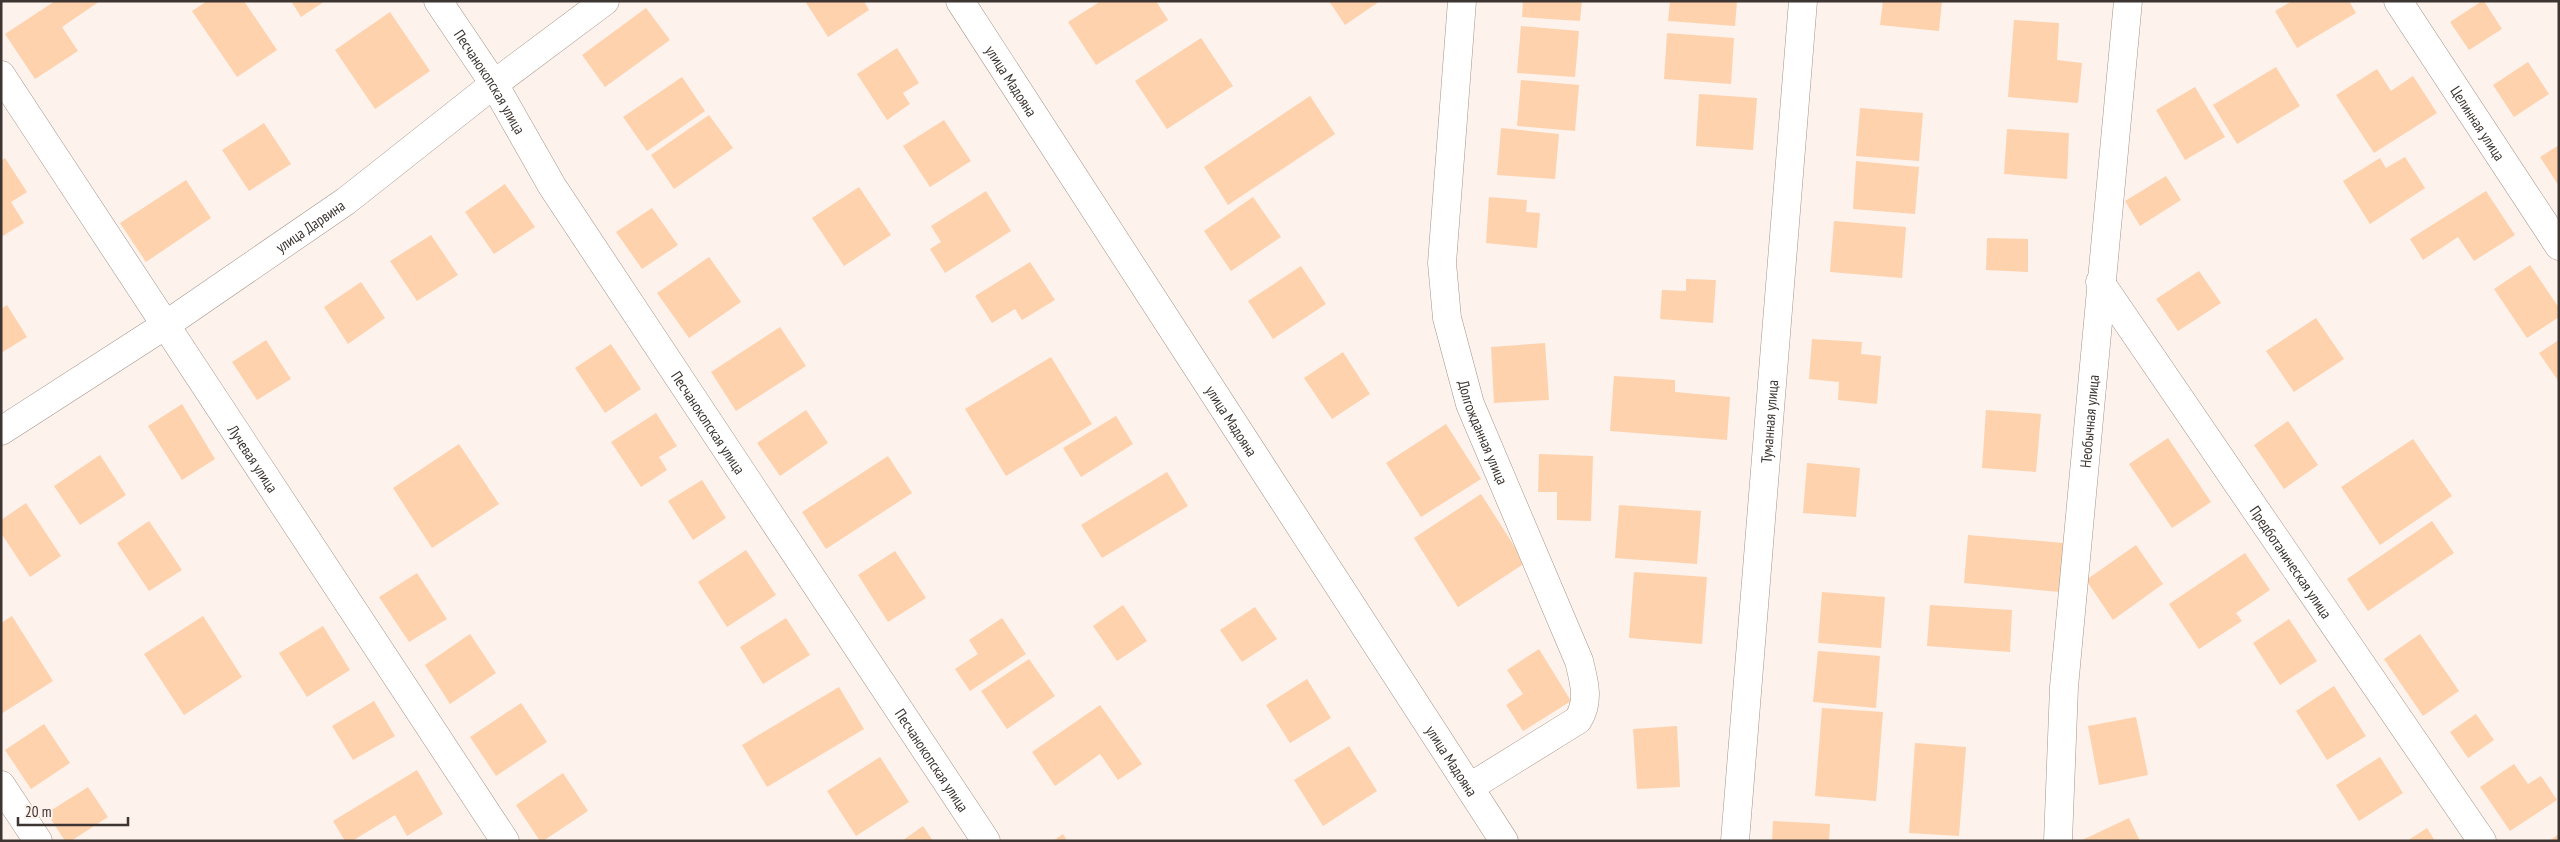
<svg xmlns="http://www.w3.org/2000/svg" width="2560" height="842" viewBox="0 0 2560 842" font-family="'PT Sans Narrow',sans-serif">
  <rect width="100%" height="100%" fill="#fdf2ec"/>
  <!-- building -->
  <path fill="#ffd2ae" d="M55 1H100L62 27 78 51 35 79 5 34Z
    M207 1H244L277 50 237 77 192 11Z
    M291 1H325L301 17Z
    M805 1H864L869 10 828 37Z
    M1101 1H1156L1168 20 1096 65 1068 22Z
    M1329 1H1380L1345 25Z
    M1523 1H1582L1580 21 1522 17Z
    M1670 1H1737L1735 26 1668 21Z
    M1883 1H1942L1939 31 1880 25Z
    M2292 1H2349L2356 13 2297 48 2275 11Z
    M2482 1H2484L2502 29 2469 50 2450 22Z
    M646 8 670 40 605 87 582 55Z
    M390 12 430 71 375 109 335 50Z
    M2014 20 2059 23 2057 60 2082 63 2078 103 2008 97Z
    M1521 26 1579 31 1575 77 1517 73Z
    M1667 33 1734 38 1731 84 1664 79Z
    M1201 38 1233 86 1167 129 1135 81Z
    M897 48 919 83 903 93 910 104 887 120 857 74Z
    M2528 62 2549 94 2514 117 2493 85Z
    M2276 67 2300 106 2237 144 2213 105Z
    M2377 69 2391 91 2413 76 2437 113 2374 153 2336 95Z
    M682 77 705 111 647 151 623 117Z
    M1521 80 1579 85 1575 131 1517 126Z
    M2195 87 2225 137 2185 160 2156 110Z
    M1699 94 1757 98 1753 150 1696 146Z
    M1310 96 1335 134 1228 205 1204 167Z
    M1860 108 1923 113 1919 161 1856 156Z
    M709 115 733 148 674 189 651 155Z
    M944 120 971 161 930 187 903 146Z
    M264 123 291 164 249 191 222 150Z
    M1501 128 1559 134 1555 179 1497 175Z
    M2007 129 2069 133 2067 179 2004 174Z
    M2559 145V186L2540 157Z
    M2405 157 2425 188 2370 224 2343 181 2380 158 2386 168Z
    M5 158 27 192 11 202 24 223 1 237V161Z
    M1856 161 1919 167 1915 214 1853 209Z
    M2166 176 2181 200 2140 226 2125 201Z
    M186 180 211 218 146 262 120 223Z
    M505 184 535 227 494 254 465 212Z
    M859 187 891 235 844 266 812 218Z
    M986 191 1011 231 945 273 930 249 941 242 931 226Z
    M2486 191 2515 235 2474 261 2458 237 2423 260 2410 239Z
    M1253 197 1281 237 1231 271 1204 231Z
    M1489 197 1527 200 1526 212 1540 213 1537 248 1486 243Z
    M652 208 678 245 642 269 616 232Z
    M1834 221 1906 227 1902 278 1830 272Z
    M431 235 458 275 417 301 390 261Z
    M1987 238 2028 239V272L1986 270Z
    M709 257 741 302 689 338 657 293Z
    M1030 262 1055 300 1022 320 1015 309 992 323 975 296Z
    M2530 265 2559 308V317L2527 338 2494 289Z
    M1301 266 1326 304 1273 339 1248 301Z
    M2199 271 2221 303 2178 331 2156 299Z
    M1686 279 1716 280 1713 323 1660 319 1662 290 1686 291Z
    M361 282 385 318 348 344 324 307Z
    M7 305 27 337 1 353V309Z
    M2316 318 2344 359 2294 392 2266 351Z
    M780 327 806 366 736 411 711 372Z
    M1812 339 1862 342 1861 354 1881 356 1877 404 1838 400 1839 382 1809 379Z
    M266 340 291 379 257 400 232 362Z
    M2559 340V382L2539 353Z
    M1545 343 1549 400 1494 403 1491 347Z
    M611 344 641 389 605 413 575 368Z
    M1343 352 1370 394 1332 419 1304 378Z
    M1051 357 1092 424 1006 476 965 409Z
    M1614 376 1675 380V392L1730 397 1727 440 1610 431Z
    M182 404 215 459 182 480 148 426Z
    M806 410 828 443 780 476 757 443Z
    M1986 410 2041 414 2036 472 1982 468Z
    M656 413 677 446 659 457 667 470 641 487 611 442Z
    M1116 416 1133 444 1081 477 1063 448Z
    M2288 421 2318 465 2284 489 2254 445Z
    M1446 424 1481 479 1421 517 1386 463Z
    M2168 438 2211 502 2172 528 2129 464Z
    M2413 439 2452 496 2380 545 2341 487Z
    M459 444 499 504 432 548 393 488Z
    M1539 454 1593 456 1591 521 1557 520V492H1538Z
    M100 455 126 495 80 525 54 486Z
    M888 456 912 493 826 549 802 512Z
    M1807 463 1860 468 1856 517 1803 513Z
    M1167 472 1188 506 1102 558 1081 525Z
    M702 480 726 518 693 540 668 501Z
    M1481 494 1525 563 1458 607 1414 538Z
    M26 503 61 556 30 577 1 533V520Z
    M1619 505 1701 511 1697 564 1615 558Z
    M149 521 182 570 149 591 117 543Z
    M2432 521 2454 553 2368 611 2347 579Z
    M1968 535 2064 543 2060 592 1964 583Z
    M2136 545 2163 584 2113 620 2086 580Z
    M746 550 776 595 727 627 698 582Z
    M895 551 926 598 888 622 858 575Z
    M2245 553 2270 590 2236 613 2242 621 2199 649 2169 604Z
    M1634 572 1707 577 1702 644 1629 638Z
    M417 573 447 619 409 642 379 597Z
    M1822 592 1885 597 1881 648 1818 643Z
    M1123 605 1147 641 1117 661 1093 626Z
    M1930 605 2012 610 2010 652 1927 646Z
    M1255 607 1277 639 1242 662 1220 630Z
    M12 616 53 681 1 714V623Z
    M203 616 242 677 184 715 144 654Z
    M786 618 810 655 763 684 740 647Z
    M1002 618 1026 654 970 691 955 669 978 654 969 640Z
    M2289 619 2317 661 2280 685 2253 643Z
    M323 626 350 670 307 697 279 653Z
    M470 634 496 673 450 704 425 665Z
    M2420 634 2459 691 2423 716 2384 659Z
    M1539 649 1571 701 1523 731 1506 705 1523 694 1507 670Z
    M1818 651 1880 656 1876 708 1813 702Z
    M1029 659 1055 696 1007 729 981 691Z
    M1307 679 1331 718 1290 743 1266 705Z
    M2334 686 2366 736 2327 760 2296 711Z
    M839 687 864 729 767 787 742 745Z
    M374 701 395 736 353 760 332 726Z
    M521 703 547 742 496 776 470 737Z
    M1100 705 1142 764 1118 780 1100 754 1055 786 1032 752Z
    M1822 708 1883 712 1876 801 1815 796Z
    M2476 714 2494 740 2468 758 2450 732Z
    M2136 717 2148 775 2099 785 2088 726Z
    M44 724 70 763 31 789 5 750Z
    M1677 726 1680 787 1637 789 1633 729Z
    M1915 743 1966 747 1959 836 1909 833Z
    M1349 746 1377 791 1323 826 1294 780Z
    M880 757 909 802 856 836 827 791Z
    M2380 757 2403 793 2359 821 2336 785Z
    M2514 764 2528 784 2541 776 2557 800 2510 831 2480 787Z
    M417 770 443 814 407 836 395 815 352 841H345L333 821Z
    M563 773 588 811 543 841H540L516 805Z
    M88 787 108 817 71 841H65L47 813Z
    M2129 818 2140 841H2080Z
    M1773 821 1830 824 1829 841H1772Z
    M923 826 933 841H902Z
    M2427 828 2435 841H2407Z
    M1063 834 1067 841H1053Z
    M2559 834V841H2549Z"/>
  <g fill="none" stroke-linecap="round" stroke-linejoin="round">
    <!-- minor casing -->
    <g stroke="#a5948a" stroke-width="29">
      <g id="minor">
        <path id="s1" d="M438 1 494 84 552 186 986 841"/>
        <path id="s2" d="M960 1 1504 841"/>
        <path id="s3" d="M1462 1 1442 263 1447 318 1470 404 1579 661C1584 681 1590 701 1578 720L1470 787"/>
        <path id="s4" d="M2398 1 2559 246"/>
        <path id="s5" d="M1 75 505 841"/>
        <path id="s6" d="M2100 282 2482 841"/>
        <path id="s7" d="M1 431 167 324 346 201 494 84 605 1"/>
        <path d="M1 785 38 841"/>
        <path id="s8" d="M1735 841 1803 1"/>
        <path id="s9" d="M2058 841 2064 687 2128 1"/>
      </g>
    </g>
    <!-- minor -->
    <use href="#minor" stroke="#fff" stroke-width="28"/>
  </g>
  <g text-anchor="middle" dominant-baseline="central" stroke-width="4.5" stroke-linejoin="round" paint-order="stroke">
    <!-- street labels -->
    <g font-size="15" fill="#3c3531" stroke="#fdf2ec">
      <text stroke="none"><textPath href="#s2" startOffset="95">улица Мадояна</textPath></text>
      <text stroke="none"><textPath href="#s1" startOffset="96">Песчанокопская улица</textPath></text>
      <text stroke="none"><textPath href="#s4" startOffset="146">Целинная улица</textPath></text>
      <text stroke="none"><textPath href="#s7" startOffset="371">улица Дарвина</textPath></text>
      <text stroke="none"><textPath href="#s2" startOffset="500">улица Мадояна</textPath></text>
      <text stroke="none"><textPath href="#s8" startOffset="421">Туманная улица</textPath></text>
      <text stroke="none"><textPath href="#s9" startOffset="421">Необычная улица</textPath></text>
      <text stroke="none"><textPath href="#s1" startOffset="501">Песчанокопская улица</textPath></text>
      <text stroke="none"><textPath href="#s3" startOffset="438">Долгожданная улица</textPath></text>
      <text stroke="none"><textPath href="#s5" startOffset="459">Лучевая улица</textPath></text>
      <text stroke="none"><textPath href="#s6" startOffset="339">Предботаническая улица</textPath></text>
      <text stroke="none"><textPath href="#s1" startOffset="906">Песчанокопская улица</textPath></text>
      <text stroke="none"><textPath href="#s2" startOffset="905">улица Мадояна</textPath></text>
    </g>
  </g>
  <!-- border -->
  <rect width="2560" height="842" fill="none" stroke="#3c3531" stroke-width="5"/>
  <!-- scale -->
  <path d="M18 817v8h110v-8" fill="none" stroke="#3c3531" stroke-width="2.5"/>
  <text x="25" y="817" font-size="15" fill="#3c3531" stroke="#fdf2ec" stroke-width="4" paint-order="stroke">20 m</text>
</svg>
